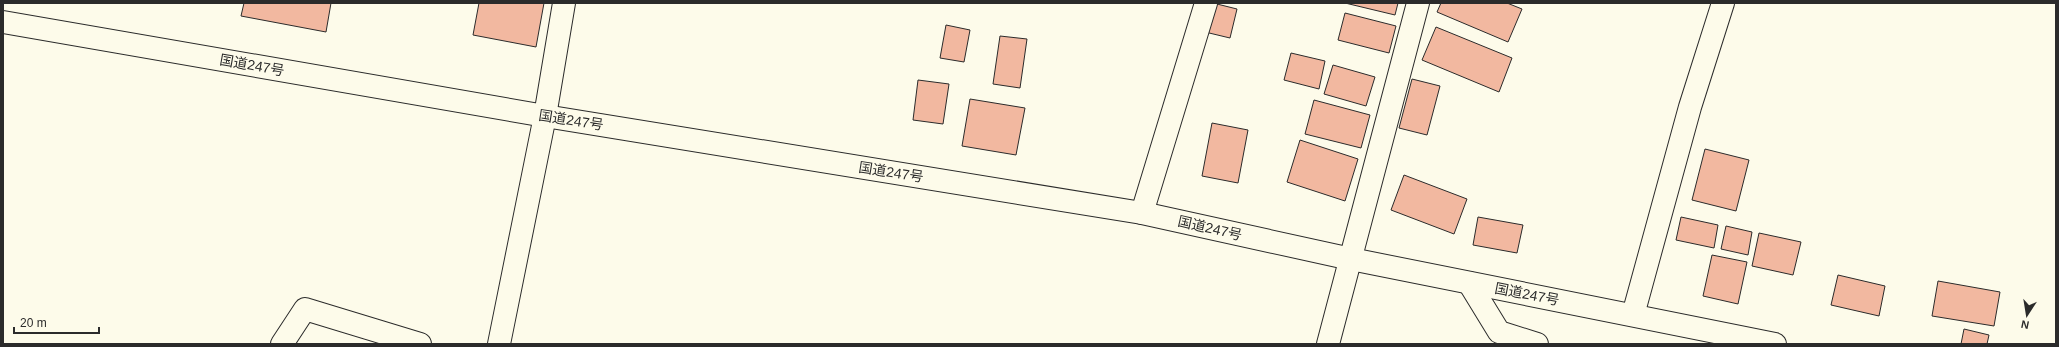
<svg xmlns="http://www.w3.org/2000/svg" width="2059" height="347" viewBox="0 0 2059 347" font-family="Helvetica,'Noto Sans JP',sans-serif">
  <rect width="100%" height="100%" fill="#fdfbea"/>
  <!-- building -->
  <path fill="#f2b8a0" stroke="#2b2b2b" d="M244 3H331L326 32 241 16Z
    M479 3H544L536 47 473 35Z
    M1213 3 1237 9 1230 38 1205 32Z
    M1345 3H1398L1395 15Z
    M1441 3H1507L1522 9 1508 42 1437 12Z
    M1345 13 1396 26 1389 53 1338 40Z
    M946 25 970 30 964 62 940 58Z
    M1436 27 1512 58 1499 92 1422 60Z
    M1000 36 1027 39 1020 88 993 84Z
    M1291 53 1325 61 1319 89 1284 80Z
    M1333 65 1375 77 1366 106 1324 94Z
    M1412 79 1440 86 1427 135 1399 128Z
    M918 80 949 84 943 124 913 120Z
    M970 99 1025 108 1016 155 962 146Z
    M1314 100 1370 115 1361 148 1305 134Z
    M1212 123 1248 130 1238 183 1202 176Z
    M1300 140 1358 159 1345 201 1287 182Z
    M1705 149 1749 160 1736 211 1692 200Z
    M1404 175 1467 199 1454 234 1391 210Z
    M1478 217 1523 225 1517 253 1473 245Z
    M1681 217 1718 225 1714 248 1676 240Z
    M1726 226 1752 232 1748 255 1721 249Z
    M1759 233 1801 242 1793 275 1752 266Z
    M1712 255 1747 262 1738 304 1703 296Z
    M1838 275 1885 286 1879 316 1831 305Z
    M1938 281 2000 292 1994 326 1932 316Z
    M1964 329 1989 335 1987 344H1961Z"/>
  <g fill="none" stroke-linecap="round" stroke-linejoin="round">
    <!-- minor casing -->
    <g stroke="#2b2b2b" stroke-width="24">
      <path id="minor" d="M1142 213 1206 3
        M1469 283 1499 332 1537 344
        M1633 315 1690 107 1723 3
        M282 344 305 309 420 344
        M499 344 545 116 564 3
        M1328 344 1418 3"/>
    </g>
    <!-- trunk casing -->
    <g stroke="#2b2b2b" stroke-width="24">
      <path id="trunk" d="M3 22 545 116 1142 213 1351 259 1775 344"/>
    </g>
    <!-- minor -->
    <use href="#minor" stroke="#fdfbea" stroke-width="22"/>
    <!-- trunk -->
    <use href="#trunk" stroke="#fdfbea" stroke-width="22"/>
  </g>
  <g text-anchor="middle" dominant-baseline="central" stroke-width="3" stroke-linejoin="round" paint-order="stroke">
    <!-- street labels -->
    <g font-size="14" fill="#2b2b2b" stroke="#fdfbea">
      <text transform="translate(252 65) rotate(10)">国道247号</text>
      <text transform="translate(571 120) rotate(9)">国道247号</text>
      <text transform="translate(891 172) rotate(9)">国道247号</text>
      <text transform="translate(1210 228) rotate(13)">国道247号</text>
      <text transform="translate(1527 294) rotate(11)">国道247号</text>
    </g>
  </g>
  <!-- border -->
  <rect width="2059" height="347" fill="none" stroke="#2b2b2b" stroke-width="8"/>
  <!-- north arrow -->
  <g transform="translate(2027 315) rotate(192)" stroke="#fdfbea" stroke-width="3" paint-order="stroke">
  <path d="M0-3L7 15L0 10L-7 15Z" fill="#2b2b2b"/>
  <text y="-6" font-size="11" font-weight="bold" text-anchor="middle" fill="#2b2b2b">N</text>
  </g>
  <!-- scale -->
  <path d="M14 327v6h85v-6" fill="none" stroke="#2b2b2b" stroke-width="2"/>
  <text x="20" y="327" font-size="12" fill="#2b2b2b" stroke="#fdfbea" stroke-width="3" paint-order="stroke">20 m</text>
</svg>
